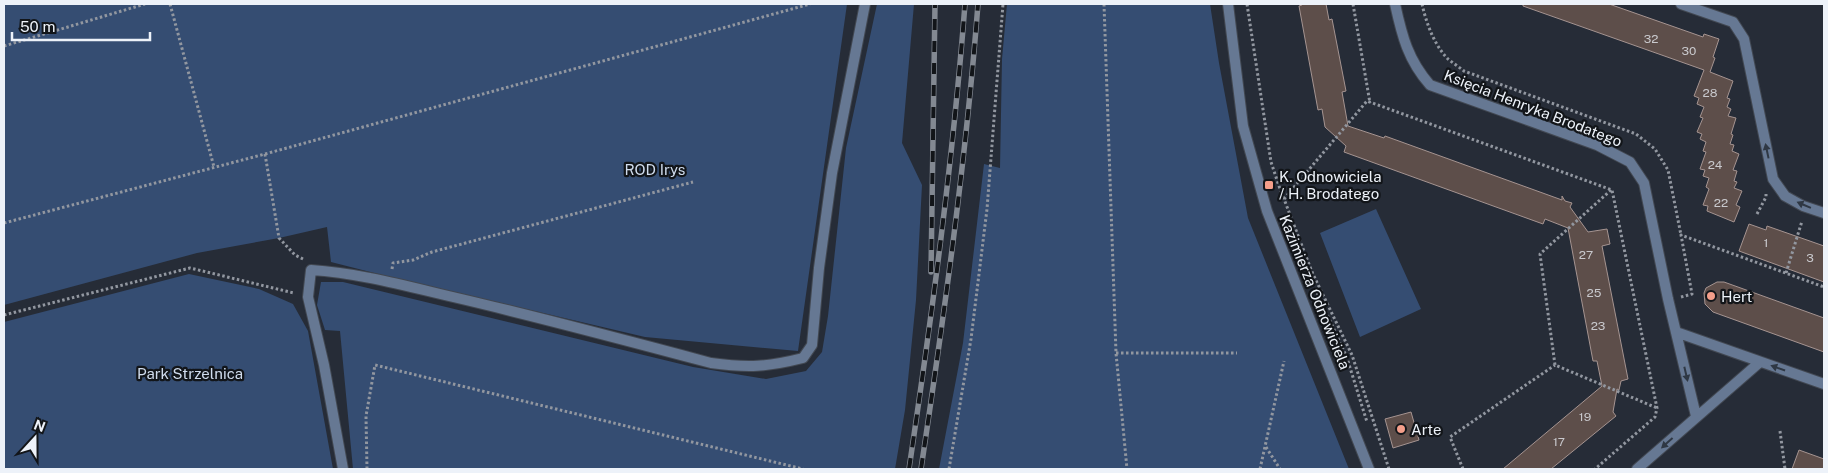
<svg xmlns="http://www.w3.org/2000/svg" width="1828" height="473" viewBox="0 0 1828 473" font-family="'Public Sans',sans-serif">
  <rect width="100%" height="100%" fill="#262c37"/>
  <!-- green -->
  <path fill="#354d72" d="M4 4H847L798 351 645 337 390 277 331 262 327 227 279 238 197 253 4 305Z
    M877 4H914L902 143 922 185 916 300 905 410 895 469H353L340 331 325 330 317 305 321 282H343L693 367 766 379 806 371 822 352 828 316 846 148Z
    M1007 4H1210L1219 63 1248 218 1349 469H939L963 343 984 164 1000 168 1002 59Z
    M1376 209 1421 309 1360 337 1320 233Z
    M189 274 259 289 293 304 308 331 333 469H4V322Z"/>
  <!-- building -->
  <path fill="#5d4e4a" stroke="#a59491" d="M1301 4H1326L1329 20 1332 19 1346 91 1342 92 1348 126 1384 138 1385 136 1562 200V196L1565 201 1572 203 1570 207 1588 232 1607 229 1610 244 1602 246 1628 379 1621 381 1619 390 1617 389 1613 412 1616 416 1551 469H1503L1602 386 1597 361H1593L1568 228 1545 219 1543 224 1344 152 1346 146 1325 127 1322 109 1318 110 1299 6 1302 5Z
    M1523 4H1609L1703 37 1704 34 1719 39 1713 57 1715 58 1710 72 1733 81 1727 98 1730 99 1727 107 1731 109 1728 116 1736 118 1731 134 1733 135 1730 144 1734 145 1732 151 1739 154 1733 170 1737 171 1734 181 1737 182 1734 188 1742 191 1736 205 1740 207 1734 222 1707 211 1708 206 1703 205 1709 189 1706 187 1709 178 1703 176 1705 170 1700 169 1706 152 1703 151 1706 142 1700 139 1702 134 1697 132 1703 118 1700 117 1704 107 1697 104 1699 98 1694 96 1704 70 1523 6Z
    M1749 224 1766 230 1767 226 1824 246V282L1739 251Z
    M1717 282H1724L1824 318V352L1713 312 1705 304 1704 293 1706 288Z
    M1411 412 1419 440 1393 448 1385 419Z
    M1799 450 1824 459V469H1792Z"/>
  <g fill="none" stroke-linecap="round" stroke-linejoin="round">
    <!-- service casing -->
    <g stroke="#424852" stroke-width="12">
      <path id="service" d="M343 469 324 365 308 297 311 270C359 273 406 286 453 297 539 317 625 340 711 363 748 368 767 367 803 358L812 345 819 268 832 173 865 4"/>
    </g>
    <!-- minor casing -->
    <g stroke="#424852" stroke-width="12">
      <path id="minor" d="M1228 4 1243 126 1267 211 1369 469
        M1395 4C1402 36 1408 60 1430 85L1597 145 1630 162 1644 183 1668 299 1696 416
        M1681 4 1733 22 1744 39 1773 179 1785 196 1803 206 1824 213
        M1676 332 1824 384
        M1637 469 1760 362"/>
    </g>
    <!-- path -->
    <path stroke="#9297a0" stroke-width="3" stroke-dasharray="2.5 2.5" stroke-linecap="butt" d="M170 4 214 167
      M1104 4 1116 353 1127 469
      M1247 4 1271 162 1283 198
      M1353 4 1370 103
      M1422 4C1426 22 1434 45 1448 59 1453 63 1459 67 1464 71L1636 134 1655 149 1668 170 1681 235
      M4 46 145 4
      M265 154 279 238 295 255 303 259
      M1611 190 1540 254 1555 365 1657 408
      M1757 214 1766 197V194
      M4 223 265 154 810 4
      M392 269 393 263 413 260 432 252 693 182
      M1786 273 1802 221
      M1315 288 1347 358 1367 422
      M1681 297 1692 294 1681 235 1824 287
      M4 315 190 268 294 293
      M1116 353H1237
      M1780 431 1785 469
      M1266 447 1280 469
      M367 469 366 416 375 365 803 469
      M949 469 971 339 987 209 1003 4
      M1260 469 1284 361
      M1389 469 1352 355 1312 272 1284 199 1367 101 1612 190 1657 408 1655 417 1595 469
      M1463 469 1450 437 1555 365"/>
    <!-- service -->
    <use href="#service" stroke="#667893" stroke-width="10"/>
    <!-- minor -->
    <use href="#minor" stroke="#667893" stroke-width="10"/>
    <!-- rail casing -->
    <g stroke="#838992" stroke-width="5.5">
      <path id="rail" d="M931 272 935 4
        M909 469C932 314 953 160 965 4
        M921 469C944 315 966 160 978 4"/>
    </g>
    <!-- rail -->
    <use href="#rail" stroke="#121519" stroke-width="4" stroke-dasharray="11" stroke-linecap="butt"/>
  </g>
  <!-- one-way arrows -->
  <defs><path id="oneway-solid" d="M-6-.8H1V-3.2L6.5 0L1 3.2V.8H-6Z" transform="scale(1.25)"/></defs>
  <g fill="#2f3844">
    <use href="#oneway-solid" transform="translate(1767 151) rotate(-102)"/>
    <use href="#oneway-solid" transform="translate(1804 205) rotate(-157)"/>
    <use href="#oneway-solid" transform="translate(1778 368) rotate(-161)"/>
    <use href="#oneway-solid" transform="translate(1686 374) rotate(77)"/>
    <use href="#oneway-solid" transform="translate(1667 443) rotate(138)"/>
  </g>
  <!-- markers -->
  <g fill="#f49e8a" stroke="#121519" stroke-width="2">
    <rect x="1264" y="180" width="10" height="10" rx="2.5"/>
    <circle cx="1711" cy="296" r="5"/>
    <circle cx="1401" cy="429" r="5"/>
  </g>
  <g text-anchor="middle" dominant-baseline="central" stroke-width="4.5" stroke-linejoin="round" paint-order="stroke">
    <!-- number labels -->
    <g font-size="12" fill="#c9c9cd">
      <text x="1651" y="39">32</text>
      <text x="1689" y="51">30</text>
      <text x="1710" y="93">28</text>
      <text x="1715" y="165">24</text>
      <text x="1721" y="203">22</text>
      <text x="1766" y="243">1</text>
      <text x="1586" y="255">27</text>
      <text x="1810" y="258">3</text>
      <text x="1594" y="293">25</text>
      <text x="1598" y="326">23</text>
      <text x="1585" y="417">19</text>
      <text x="1559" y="442">17</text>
    </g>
    <!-- street labels -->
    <g font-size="15" fill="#edf2f9" stroke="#121519">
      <text transform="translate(1533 108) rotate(21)">Księcia Henryka Brodatego</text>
      <text transform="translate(1315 292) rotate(68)">Kazimierza Odnowiciela</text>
    </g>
    <!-- park labels -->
    <g font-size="15" fill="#d0dced" stroke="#121519">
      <text x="655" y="169">ROD Irys</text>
      <text x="190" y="373">Park Strzelnica</text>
    </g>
    <!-- poi labels -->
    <g font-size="15" fill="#edf2f9" stroke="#121519" text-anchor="start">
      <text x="1279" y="176">K. Odnowiciela<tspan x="1279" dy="17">/ H. Brodatego</tspan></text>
      <text x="1721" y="296">Hert</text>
      <text x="1411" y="429">Arte</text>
    </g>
  </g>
  <!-- border -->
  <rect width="1828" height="473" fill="none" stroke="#edf2f9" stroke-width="10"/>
  <!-- north arrow -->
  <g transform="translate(35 438) rotate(21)" stroke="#121519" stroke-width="4" paint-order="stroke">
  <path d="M0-4L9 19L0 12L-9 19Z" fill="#edf2f9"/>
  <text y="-8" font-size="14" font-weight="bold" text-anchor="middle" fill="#edf2f9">N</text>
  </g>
  <!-- scale -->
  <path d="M12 32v8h138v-8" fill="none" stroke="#edf2f9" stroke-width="2.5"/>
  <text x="20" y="32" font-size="15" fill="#edf2f9" stroke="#121519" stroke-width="4" paint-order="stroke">50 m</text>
</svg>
